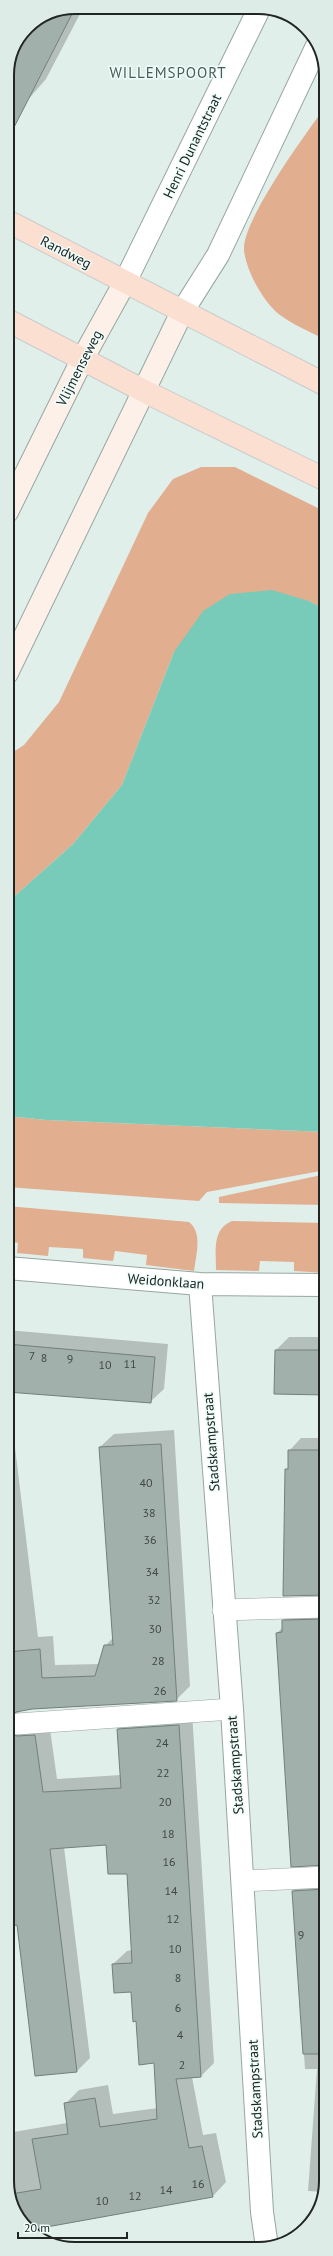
<svg xmlns="http://www.w3.org/2000/svg" width="333" height="2256" viewBox="0 0 333 2256" font-family="'PT Sans',sans-serif">
  <rect width="100%" height="100%" fill="#e1efeb"/>
  <!-- green -->
  <path fill="#e2ae90" d="M326 106V340C311 332 293 325 280 315 264 303 246 271 244 250 242 220 307 132 326 106Z
    M201 467H235L326 512V610L309 601 174 652 122 785 73 844 7 903V756L24 745 59 702 148 513 173 479Z
    M7 1116 47 1120 326 1132V1170L207 1192 199 1201 7 1187Z
    M326 1174V1205L219 1203V1197Z
    M7 1206 189 1222C203 1233 196 1255 194 1271L146 1265 147 1255 115 1251 113 1261 83 1258V1249L49 1247 48 1256 17 1253 18 1243 7 1241Z
    M232 1221 326 1223V1273L294 1271V1262L260 1261 259 1271 216 1270C216 1251 212 1229 232 1221Z"/>
  <!-- water -->
  <path fill="#78cbb8" d="M272 590 309 601 326 610V1132L47 1120 7 1116V903L73 844 122 785 174 652 203 611 230 594Z"/>
  <!-- shadow -->
  <path fill="#0003" d="M49 12H81L46 79 20 109 7 117V75L12 49 27 27Z
    M7 1330 168 1344 164 1389 150 1402 7 1391Z
    M289 1337H326V1394L276 1350Z
    M174 1430 190 1686 176 1700 32 1708 18 1711 21 1717 49 1722 57 1779 121 1775 118 1729 131 1716 192 1712 214 2063 201 2076 192 2077 203 2135 216 2133 226 2182 213 2196 29 2229 24 2226 7 2186V2133L67 2123 65 2104 79 2090 108 2085 113 2114 158 2108 154 2062 137 2020 132 1991 113 1964 127 1951 132 1950 128 1873 107 1844 64 1847 90 2058 77 2071 7 1840V1437L14 1439 38 1637 53 1636 55 1665 100 1664 105 1646 113 1638 100 1447 114 1434Z
    M301 1438H326V1594L286 1470 289 1467V1451Z
    M326 1607V1864L277 1633 283 1627V1621L296 1608Z
    M326 1877V2181L324 2192 308 2191 317 2069H305L293 1891 306 1878Z"/>
  <!-- building -->
  <path fill="#a2b0ac" stroke="#727f7c" d="M49 12H73L7 141V75L12 49 27 27Z
    M7 1344 155 1357 151 1403 7 1392Z
    M275 1350H326V1395L274 1394Z
    M161 1444 177 1701 32 1709 16 1712 7 1718V1652L40 1649 42 1678 95 1676 104 1645H113L99 1447Z
    M288 1450H322L323 1470H326V1595L283 1596 285 1469H288Z
    M326 1619V1865L291 1867 276 1633 282 1632V1620Z
    M179 1725 201 2077 176 2079 189 2148 202 2146 213 2197 30 2230 24 2226 11 2194 41 2189 32 2139 68 2134 64 2103 95 2098 100 2127 157 2119 154 2063 139 2065 136 2021 133 2022 131 1992 114 1993 112 1964 132 1963 127 1874H108L106 1845 50 1849 77 2072 35 2076 17 1925 7 1927V1731L17 1736 35 1735 43 1792 121 1788 117 1729Z
    M326 1889V2054H303L292 1891Z"/>
  <g fill="none" stroke-linecap="round" stroke-linejoin="round">
    <!-- lane casing -->
    <g stroke="#98a6a2" stroke-width="22">
      <path id="lane" d="M223 1610 326 1607
        M17 1724 232 1709
        M243 1881 326 1877"/>
    </g>
    <!-- street casing -->
    <g stroke="#98a6a2" stroke-width="24">
      <path id="street" d="M125 282 259 9
        M182 312 218 255 316 48
        M7 1268 200 1284 326 1285
        M200 1284 232 1709 262 2212 267 2247"/>
    </g>
    <!-- secondary casing -->
    <g stroke="#98a6a2" stroke-width="24">
      <path id="secondary" d="M7 512 83 358 125 282
        M7 673 182 312"/>
    </g>
    <!-- primary casing -->
    <g stroke="#cacbcb" stroke-width="24">
      <path id="primary" d="M7 221 326 385
        M7 320 144 391 326 480"/>
    </g>
    <!-- lane -->
    <use href="#lane" stroke="#fff" stroke-width="21"/>
    <!-- street -->
    <use href="#street" stroke="#fff" stroke-width="22"/>
    <!-- secondary -->
    <use href="#secondary" stroke="#fdf0e8" stroke-width="22"/>
    <!-- primary -->
    <use href="#primary" stroke="#fbe0d1" stroke-width="22"/>
  </g>
  <g text-anchor="middle" dominant-baseline="central" stroke-width="3" stroke-linejoin="round" paint-order="stroke">
    <!-- number labels -->
    <g font-size="12" fill="#414847">
      <text x="32" y="1355">7</text>
      <text x="44" y="1357">8</text>
      <text x="70" y="1358">9</text>
      <text x="130" y="1363">11</text>
      <text x="105" y="1364">10</text>
      <text x="146" y="1482">40</text>
      <text x="149" y="1512">38</text>
      <text x="150" y="1539">36</text>
      <text x="152" y="1571">34</text>
      <text x="154" y="1599">32</text>
      <text x="155" y="1628">30</text>
      <text x="158" y="1660">28</text>
      <text x="160" y="1690">26</text>
      <text x="162" y="1742">24</text>
      <text x="163" y="1772">22</text>
      <text x="165" y="1801">20</text>
      <text x="168" y="1833">18</text>
      <text x="169" y="1861">16</text>
      <text x="171" y="1890">14</text>
      <text x="173" y="1918">12</text>
      <text x="301" y="1934">9</text>
      <text x="175" y="1948">10</text>
      <text x="178" y="1977">8</text>
      <text x="178" y="2007">6</text>
      <text x="180" y="2034">4</text>
      <text x="182" y="2064">2</text>
      <text x="198" y="2183">16</text>
      <text x="166" y="2189">14</text>
      <text x="135" y="2195">12</text>
      <text x="102" y="2200">10</text>
    </g>
    <!-- street labels -->
    <g font-size="14" fill="#212625" stroke="#eefdf9">
      <text transform="translate(192 146) rotate(-64)">Henri Dunantstraat</text>
      <text transform="translate(66 252) rotate(27)">Randweg</text>
      <text transform="translate(79 368) rotate(-63)">Vlijmenseweg</text>
      <text transform="translate(166 1281) rotate(4)">Weidonklaan</text>
      <text transform="translate(211 1442) rotate(-94)">Stadskampstraat</text>
      <text transform="translate(235 1765) rotate(-94)">Stadskampstraat</text>
      <text transform="translate(255 2089) rotate(-93)">Stadskampstraat</text>
    </g>
    <!-- neighbourhood labels -->
    <g font-size="15" letter-spacing="1" fill="#4e5a57" stroke="#eefdf9">
      <text x="168" y="72">WILLEMSPOORT</text>
    </g>
  </g>
  <!-- crop -->
  <path d="M0 0H333V2256H0ZM75 14H258A61 61 0 0 1 319 75V2181A61 61 0 0 1 258 2242H75A61 61 0 0 1 14 2181V75A61 61 0 0 1 75 14Z" fill="#deece8" fill-rule="evenodd"/>
  <path fill="none" stroke="#212625" stroke-width="2" d="M75 14H258A61 61 0 0 1 319 75V2181A61 61 0 0 1 258 2242H75A61 61 0 0 1 14 2181V75A61 61 0 0 1 75 14Z"/>
  <!-- scale -->
  <path d="M18 2232v6h109v-6" fill="none" stroke="#212625" stroke-width="2"/>
  <text x="24" y="2232" font-size="12" fill="#212625" stroke="#eefdf9" stroke-width="3" paint-order="stroke">20 m</text>
</svg>
